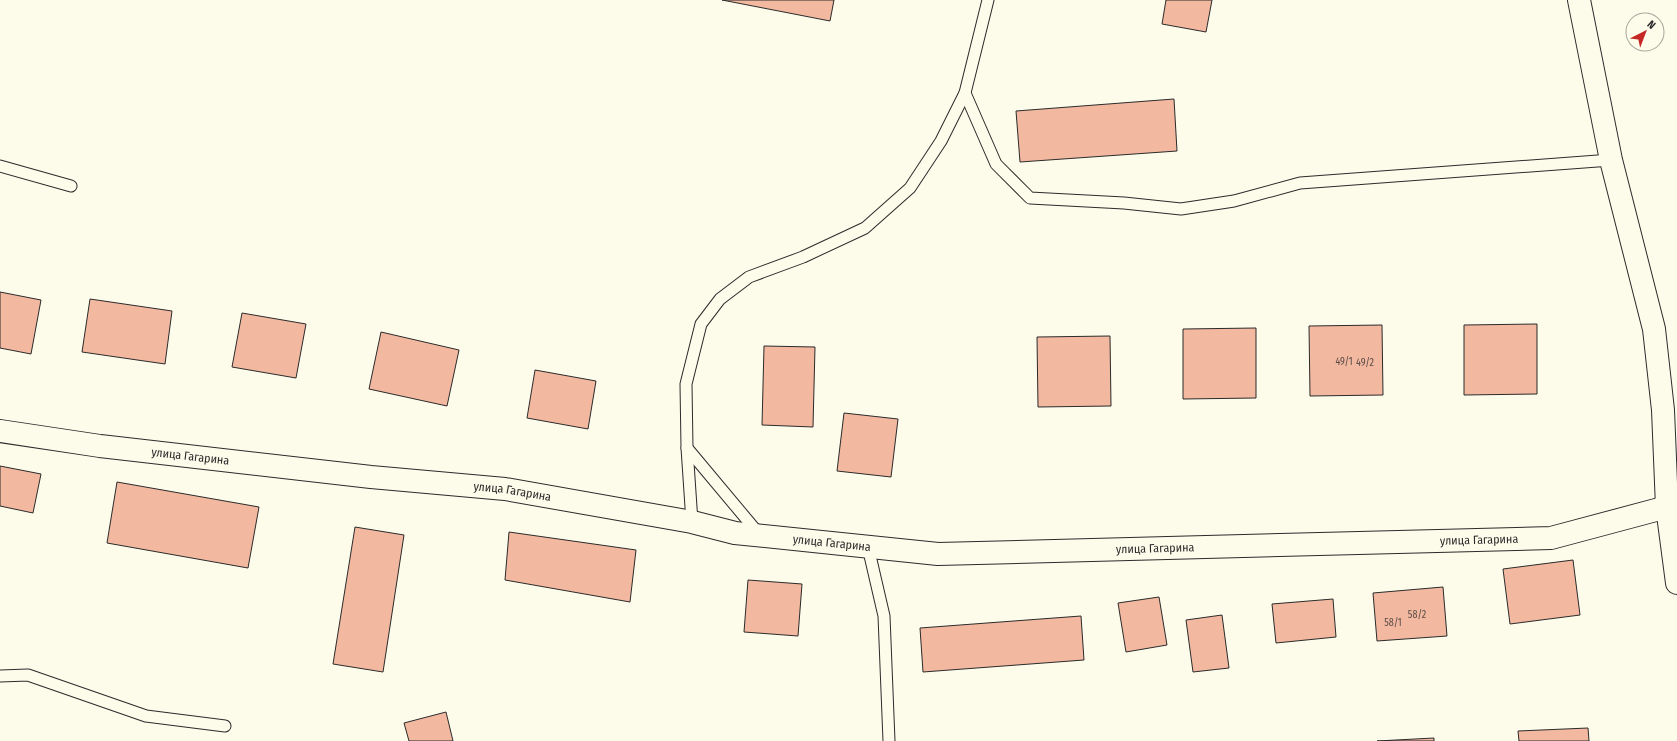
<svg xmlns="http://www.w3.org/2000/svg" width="1677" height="741" font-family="'Fira Sans Condensed',sans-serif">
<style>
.building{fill:#f2b8a0;stroke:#2b2b2b}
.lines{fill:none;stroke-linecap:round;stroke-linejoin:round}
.lane-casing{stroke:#2b2b2b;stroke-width:13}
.street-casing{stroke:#2b2b2b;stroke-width:24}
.lane{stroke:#fdfbea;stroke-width:11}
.street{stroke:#fdfbea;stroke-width:22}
.labels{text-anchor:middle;stroke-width:3;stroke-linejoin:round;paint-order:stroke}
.number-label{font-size:10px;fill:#5d4e48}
.street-label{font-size:12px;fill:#2b2b2b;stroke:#fdfbea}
</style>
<rect width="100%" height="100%" fill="#fdfbea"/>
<g class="building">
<polygon points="722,0 834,0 830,21"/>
<polygon points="1166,0 1212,0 1206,32 1162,24"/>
<polygon points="1174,99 1177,151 1020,162 1016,111"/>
<polygon points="0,292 41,300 31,354 0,348"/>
<polygon points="90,299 172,311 165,364 82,352"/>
<polygon points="242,313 306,324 296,378 232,367"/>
<polygon points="1537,324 1537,394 1464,395 1464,325"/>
<polygon points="1382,325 1383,395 1310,396 1309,326"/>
<polygon points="1256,328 1256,398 1183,399 1183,329"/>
<polygon points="381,332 459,350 447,406 369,389"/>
<polygon points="1110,336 1111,406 1038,407 1037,337"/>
<polygon points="764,346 815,347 813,427 762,425"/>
<polygon points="535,370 596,381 588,429 527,418"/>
<polygon points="844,413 898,419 891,477 837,471"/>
<polygon points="0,466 41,474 33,513 0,506"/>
<polygon points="117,482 259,507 248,568 107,543"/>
<polygon points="355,527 404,535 383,672 333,664"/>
<polygon points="509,532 636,550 630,602 505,580"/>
<polygon points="1573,560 1580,615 1510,624 1503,569"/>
<polygon points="748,580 802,584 798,636 744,632"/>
<polygon points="1443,587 1447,636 1377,641 1373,593"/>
<polygon points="1159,597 1167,645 1126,652 1118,603"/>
<polygon points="1333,599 1336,637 1276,643 1272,604"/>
<polygon points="1222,615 1229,668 1193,672 1186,620"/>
<polygon points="1081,616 1084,660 923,672 920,628"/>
<polygon points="446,712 453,741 409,741 404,723"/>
<polygon points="1588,728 1589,741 1519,741 1518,731"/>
<polygon points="1434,738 1434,741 1377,741"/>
</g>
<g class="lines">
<defs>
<g id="lane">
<polyline points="965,93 996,164 1030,198 1124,203 1181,209 1234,201 1300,183 1611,160"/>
<polyline points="0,166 71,186"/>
<polyline points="687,448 759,534"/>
<polyline points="692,522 687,448 686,384 701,324 720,299 749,277 803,257 865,228 910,188 941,141 965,93 988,0"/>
<polyline points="868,547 884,616 889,741"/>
<polyline points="0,676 28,675 146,716 225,726"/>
</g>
<g id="street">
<polyline points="1579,0 1611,160 1654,329 1663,410 1667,507 1677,583"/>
<path id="s1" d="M0,431L100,446L371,477L505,489L692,522L735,533L938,554L1551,538L1667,507"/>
</g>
</defs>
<use href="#lane" class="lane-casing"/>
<use href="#street" class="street-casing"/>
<use href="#lane" class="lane"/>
<use href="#street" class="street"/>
</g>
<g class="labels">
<g class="number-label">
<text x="1344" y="365">49/1</text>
<text x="1365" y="366">49/2</text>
<text x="1417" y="618">58/2</text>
<text x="1393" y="626">58/1</text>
</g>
<g class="street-label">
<text dy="4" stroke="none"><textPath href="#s1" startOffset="192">улица Гагарина</textPath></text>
<text dy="4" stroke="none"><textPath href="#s1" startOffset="516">улица Гагарина</textPath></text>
<text dy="4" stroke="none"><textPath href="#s1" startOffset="1488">улица Гагарина</textPath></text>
<text dy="4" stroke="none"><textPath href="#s1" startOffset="840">улица Гагарина</textPath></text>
<text dy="4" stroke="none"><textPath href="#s1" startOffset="1164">улица Гагарина</textPath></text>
</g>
</g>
<g transform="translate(1645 32) rotate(42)"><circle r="19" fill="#fdfbea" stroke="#a9a89e"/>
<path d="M0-3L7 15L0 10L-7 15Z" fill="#c62828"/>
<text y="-6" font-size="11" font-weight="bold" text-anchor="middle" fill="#2b2b2b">N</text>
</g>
</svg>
